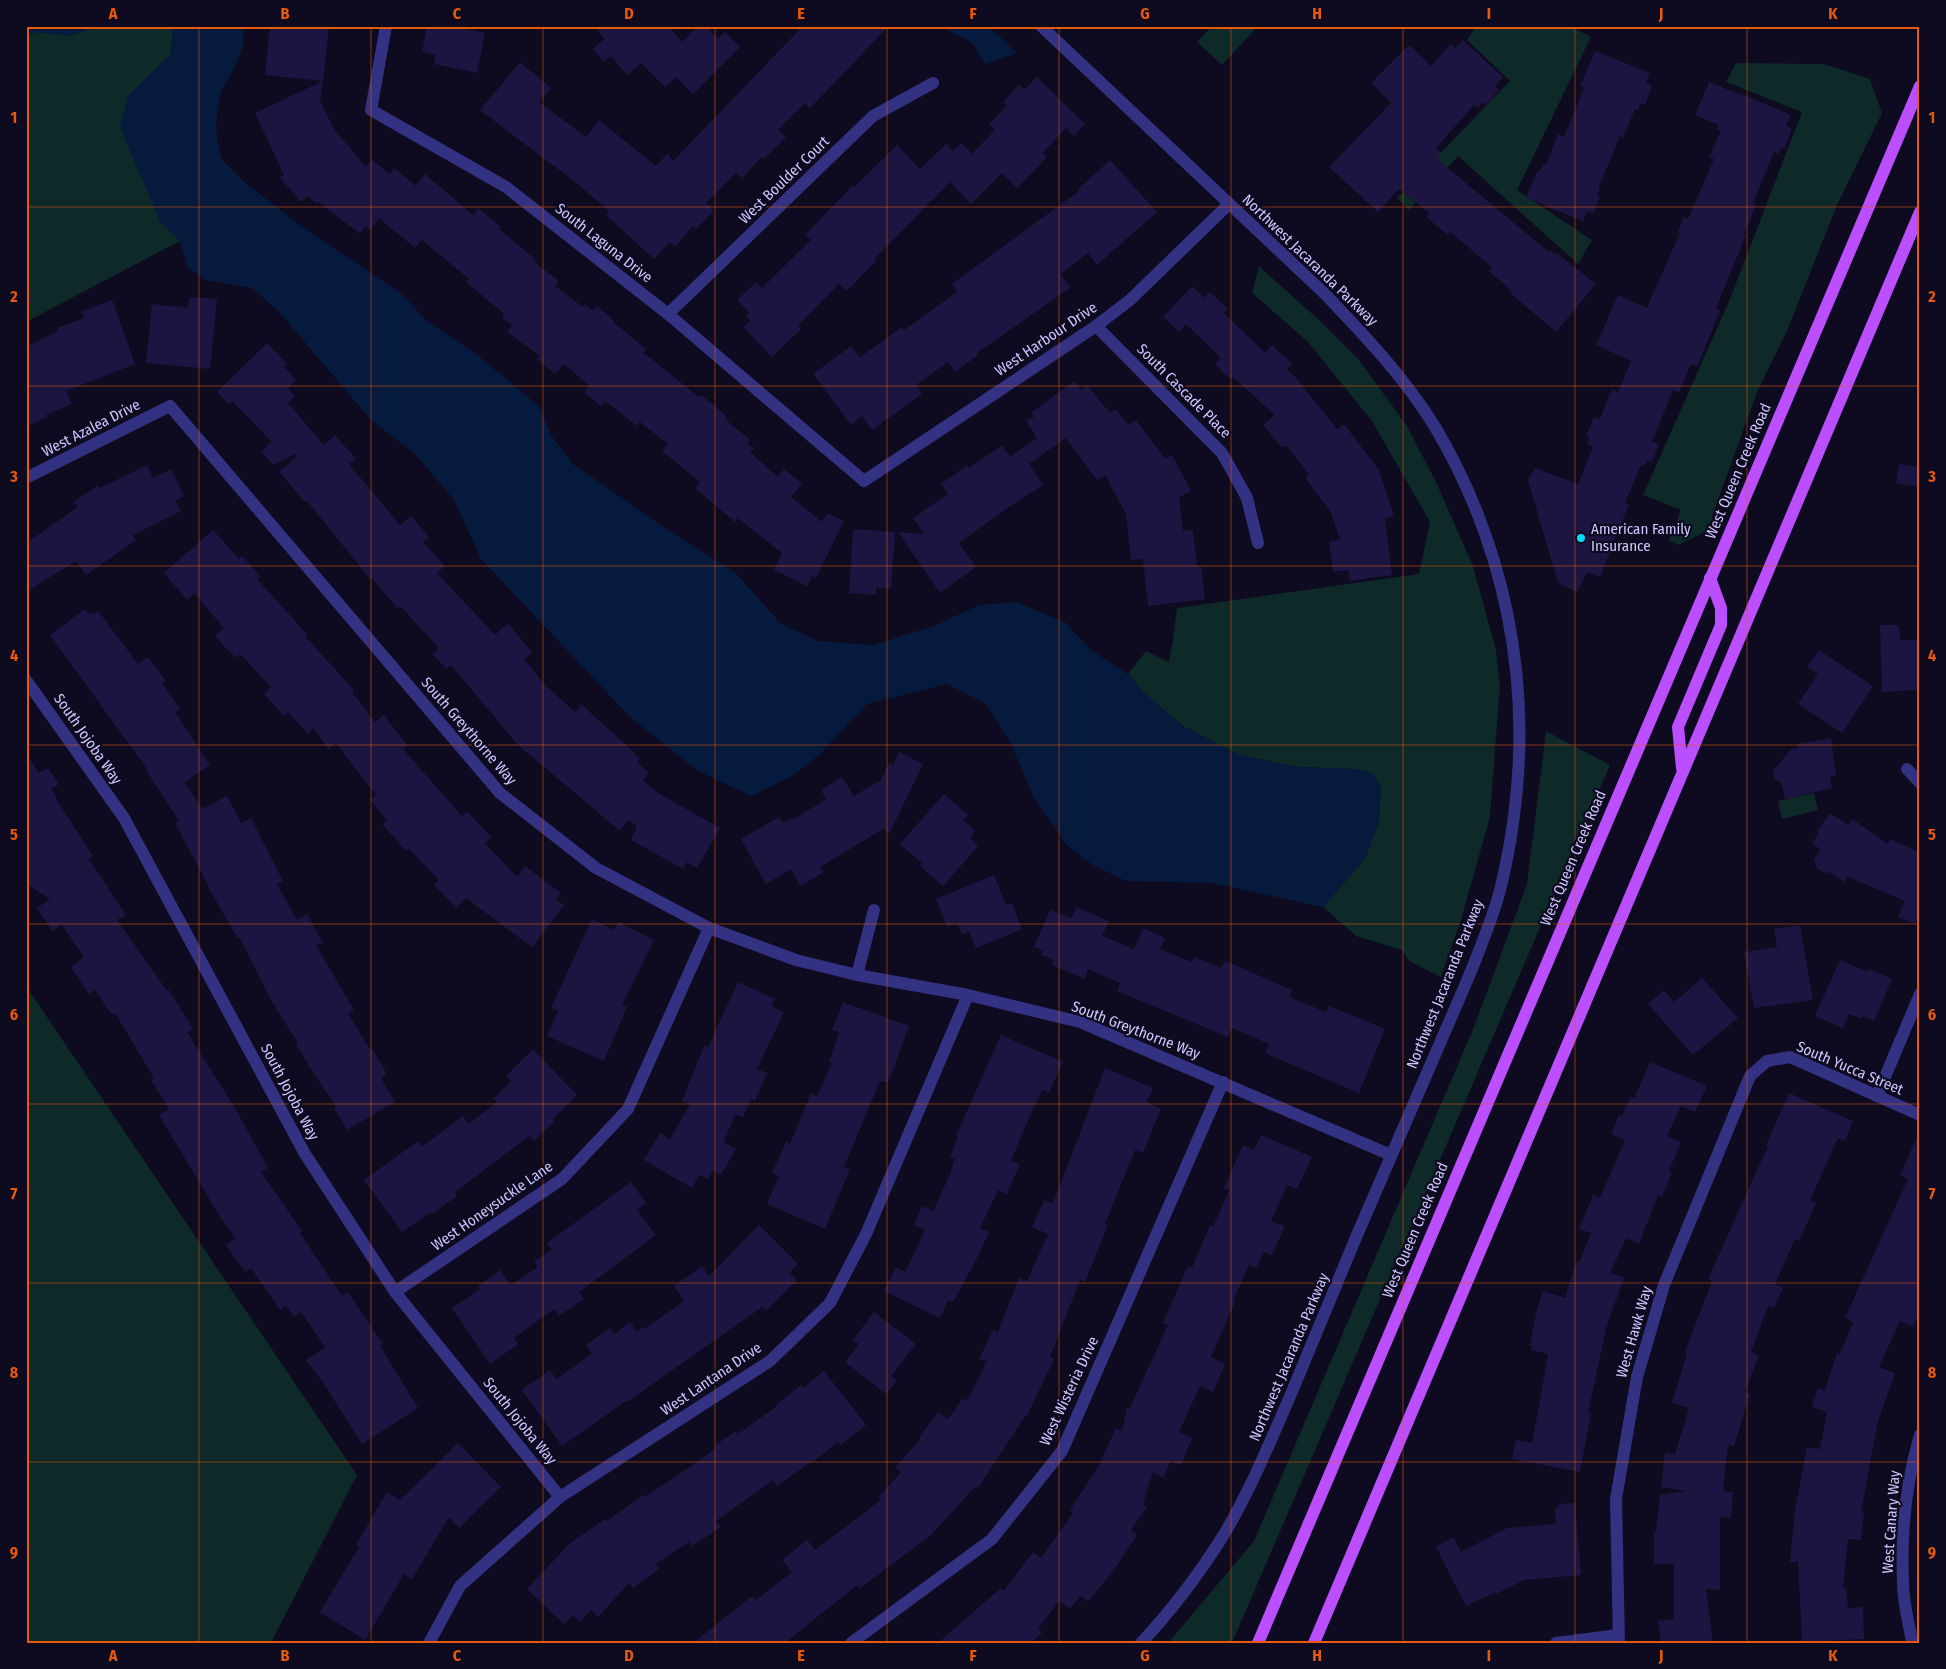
<svg xmlns="http://www.w3.org/2000/svg" width="1946" height="1669" font-family="'Fira Sans Condensed',sans-serif">
<style>
.green{fill:#0d2928}
.water{fill:#051a3d}
.building{fill:#1d1541}
.lines{fill:none;stroke-linecap:round;stroke-linejoin:round}
.minor{stroke:#333182;stroke-width:12}
.tertiary{stroke:#333182;stroke-width:12}
.primary{stroke:#bb4fff;stroke-width:12}
.grid{fill:none;stroke:#e8590c;stroke-width:1;stroke-opacity:0.55}
.poi-dot{fill:#00ddf3;stroke:#0e0a1f;stroke-width:2}
.labels{text-anchor:middle;stroke-width:4.5;stroke-linejoin:round;paint-order:stroke}
.street-label{font-size:15px;fill:#cec8ff;stroke:#0e0a1f}
.poi-label{font-size:15px;fill:#cec8ff;stroke:#0e0a1f;text-anchor:start}
.neatline{fill:none;stroke:#e8590c;stroke-width:2}
.grid-label{font-size:16px;text-anchor:middle;font-weight:bold;fill:#e8590c}
</style>
<rect width="100%" height="100%" fill="#0e0a1f"/>
<g class="green">
<path d="M26,26H243C245,58 233,64 221,91C215,105 214,145 222,159C226,167 236,175 243,181L180,241L26,322Z"/>
<polygon points="1212,26 1258,26 1222,65 1197,42"/>
<polygon points="1476,26 1570,26 1591,37 1517,190 1592,240 1578,264 1458,156 1409,210 1397,198 1510,81 1467,40"/>
<polygon points="1736,63 1824,64 1870,79 1882,113 1837,205 1787,331 1757,392 1707,531 1678,545 1669,540 1681,510 1643,495 1730,299 1802,112 1726,82"/>
<polygon points="1259,266 1320,321 1359,360 1407,426 1437,484 1473,566 1496,650 1500,684 1490,817 1461,920 1441,977 1409,961 1402,950 1356,936 1323,907 1365,858 1379,821 1353,769 1298,767 1239,755 1183,726 1144,693 1128,674 1146,651 1169,662 1173,640 1177,608 1419,574 1430,522 1372,421 1308,342 1252,293"/>
<polygon points="1546,731 1610,765 1232,1643 1168,1643 1254,1541 1474,1027 1527,884"/>
<polygon points="1814,793 1818,810 1782,819 1778,801"/>
<polygon points="26,986 357,1475 271,1643 26,1643"/>
</g>
<g class="water">
<polygon points="26,26 100,26 68,36 37,32 26,36"/>
<polygon points="169,26 243,26 244,44 235,66 221,92 215,127 221,159 243,181 301,226 401,293 427,321 475,353 540,407 551,435 573,464 662,526 736,573 780,623 818,641 874,645 936,625 979,605 1016,602 1065,622 1091,650 1128,674 1144,693 1183,726 1239,755 1298,767 1353,769 1372,773 1381,787 1379,821 1365,858 1323,907 1211,883 1126,881 1091,864 1067,845 1034,798 1010,742 985,703 947,684 867,704 818,756 794,775 751,796 696,770 629,716 481,559 454,500 415,454 370,419 280,313 252,288 205,280 188,268 180,241 160,221 120,127 128,96 170,55 173,31"/>
<polygon points="950,26 988,26 1017,53 985,64 972,43 948,30"/>
</g>
<g class="building">
<polygon points="270,26 329,26 323,81 265,75"/>
<polygon points="427,26 449,26 485,33 477,73 434,64 436,55 422,52"/>
<polygon points="594,26 669,26 682,42 698,26 705,26 718,39 725,32 740,47 693,94 676,77 665,87 641,63 627,75 611,56 604,62 593,49 605,39"/>
<polygon points="803,26 889,26 810,108 805,103 778,130 786,137 764,159 762,157 742,178 736,173 706,203 714,210 696,229 693,226 675,247 670,242 654,259 606,215 609,211 574,181 480,110 520,62 551,88 539,102 586,137 599,120 656,166 667,154 673,161"/>
<polygon points="1463,40 1503,77 1495,86 1499,90 1486,105 1483,102 1478,108 1474,105 1436,148 1441,152 1437,159 1549,252 1550,250 1556,255 1557,253 1596,284 1556,332 1510,293 1512,291 1489,271 1492,267 1450,232 1448,235 1426,217 1429,213 1399,189 1378,212 1329,167 1391,103 1371,83 1409,45 1431,66 1451,44 1455,48"/>
<polygon points="1595,51 1650,73 1646,83 1652,86 1645,105 1641,103 1638,110 1635,109 1623,138 1620,136 1598,189 1600,189 1597,196 1600,197 1593,214 1587,211 1583,221 1526,198 1538,170 1540,171 1543,164 1546,165 1558,134 1564,137 1584,88 1580,86"/>
<polygon points="1037,77 1085,124 1074,136 1066,128 1043,153 1047,157 1017,188 1002,173 971,204 950,182 875,258 877,260 847,291 839,284 798,326 801,329 772,357 743,327 750,321 746,317 749,313 737,300 756,282 762,288 811,240 805,235 853,185 854,187 897,145 920,169 946,144 953,151 961,143 972,154 995,130 989,124 1007,106 1003,102 1019,85 1024,90"/>
<polygon points="323,81 320,101 334,129 366,167 372,160 390,174 394,168 416,186 425,174 473,215 478,208 501,227 499,229 536,260 534,262 559,281 555,286 583,307 585,304 593,311 597,306 614,321 613,322 646,349 643,352 699,397 701,395 727,416 725,419 750,440 747,444 755,448 750,452 778,477 784,469 802,484 791,497 822,522 827,513 844,521 816,578 812,576 807,586 774,570 782,553 738,518 735,522 695,488 700,482 662,451 668,444 640,422 637,426 605,401 601,406 584,392 589,385 564,364 555,374 537,359 540,356 507,332 512,325 502,317 504,314 466,282 469,279 422,240 415,248 379,218 370,230 366,226 360,234 318,202 316,204 308,196 301,202 280,178 284,175 255,113"/>
<polygon points="1709,82 1739,94 1739,93 1791,115 1786,126 1792,129 1784,149 1781,148 1778,154 1774,152 1753,203 1756,205 1744,234 1746,235 1716,308 1720,310 1713,328 1697,367 1691,364 1679,393 1673,390 1652,442 1659,444 1652,462 1647,460 1644,466 1641,465 1625,503 1629,504 1600,577 1587,572 1577,592 1558,583 1528,480 1535,468 1578,484 1593,447 1587,444 1590,438 1586,436 1594,417 1600,419 1612,389 1618,392 1631,361 1596,345 1618,295 1647,308 1680,233 1677,233 1684,217 1688,219 1714,159 1709,157 1721,131 1717,130 1719,125 1695,115"/>
<polygon points="1110,160 1157,212 1097,265 1088,253 1061,274 1070,288 977,353 978,355 955,372 948,362 916,385 922,394 872,430 862,416 851,425 813,374 851,346 860,357 902,327 904,330 957,292 952,284 1079,191 1078,189"/>
<polygon points="1192,286 1205,298 1210,292 1228,309 1224,313 1265,353 1272,345 1292,364 1287,369 1295,377 1337,429 1344,424 1379,470 1394,516 1385,519 1392,575 1350,581 1348,570 1333,572 1329,541 1340,540 1331,512 1305,478 1309,475 1286,445 1282,448 1263,425 1275,415 1233,377 1230,379 1215,364 1221,358 1186,324 1179,332 1163,317"/>
<polygon points="189,297 217,299 210,369 146,363 152,304 188,308"/>
<polygon points="112,300 135,364 66,391 72,404 46,415 47,417 26,427 26,347 58,331 57,328 84,318 82,311"/>
<polygon points="267,343 287,363 284,367 296,380 288,388 295,396 288,403 324,445 335,435 356,459 349,464 400,525 411,516 429,537 423,542 445,566 437,573 495,635 508,623 532,652 524,659 546,686 575,712 581,704 640,758 637,762 649,773 643,780 658,793 720,828 697,868 687,862 683,869 631,840 637,826 628,820 620,831 517,744 451,665 446,669 432,654 439,648 400,606 397,608 372,578 370,579 307,501 305,502 279,472 296,457 295,454 273,465 261,451 272,442 232,401 229,405 217,392"/>
<polygon points="1074,381 1081,390 1087,385 1110,413 1116,409 1128,425 1136,420 1165,459 1172,455 1191,491 1179,497 1183,531 1193,530 1197,566 1201,566 1205,599 1148,606 1143,559 1131,560 1126,514 1105,475 1097,480 1066,438 1029,464 1043,485 1009,507 959,543 976,567 940,593 898,532 924,534 913,518 948,494 941,484 967,465 969,468 1002,445 1010,457 1037,438 1026,421 1034,417 1031,413"/>
<polygon points="1899,464 1920,467 1920,487 1896,483"/>
<polygon points="147,465 153,478 171,469 184,496 175,501 181,511 133,535 136,540 86,575 76,561 26,592 26,543 78,507 74,502 98,485 100,488"/>
<polygon points="853,529 895,532 891,589 876,588 876,595 849,593"/>
<polygon points="213,530 239,559 242,556 260,576 257,579 307,634 305,636 354,690 352,692 375,722 384,715 407,745 403,749 462,816 467,811 491,837 485,843 517,877 525,866 561,893 556,899 564,905 532,947 466,898 456,908 434,885 439,880 409,849 406,851 382,824 387,820 370,800 376,795 336,743 329,749 313,728 308,734 288,712 284,716 264,694 271,687 240,654 235,658 215,636 224,628 194,593 187,600 164,573"/>
<polygon points="85,609 89,614 99,612 138,664 148,657 166,681 162,684 180,709 175,712 210,765 185,782 202,809 227,796 241,823 251,818 283,881 277,884 297,920 307,914 323,943 316,945 354,1010 348,1013 369,1048 371,1047 387,1074 381,1078 395,1102 347,1130 334,1108 336,1107 311,1069 296,1044 298,1043 272,1002 240,938 238,939 208,887 209,887 175,823 179,821 146,770 147,769 50,635"/>
<polygon points="1880,625 1899,625 1900,640 1920,640 1920,690 1882,692"/>
<polygon points="1819,650 1873,686 1842,733 1798,704 1818,674 1807,667"/>
<polygon points="1831,738 1836,775 1830,777 1832,788 1785,799 1781,782 1774,779 1773,771 1791,749 1798,748 1797,744"/>
<polygon points="899,752 923,764 889,834 883,829 820,867 823,873 800,886 791,869 766,884 741,839 779,817 783,823 792,818 793,820 826,799 821,790 842,777 854,796 881,780 889,763 893,765"/>
<polygon points="26,754 39,773 48,768 59,784 51,789 57,798 56,799 93,856 89,859 126,915 117,920 167,991 169,990 193,1029 187,1032 235,1108 268,1168 261,1172 302,1231 300,1233 342,1296 348,1292 383,1344 380,1346 418,1408 362,1444 324,1384 306,1360 325,1347 301,1312 294,1317 286,1305 280,1310 251,1268 245,1272 226,1245 235,1238 217,1212 159,1115 169,1109 151,1080 154,1078 115,1013 112,1015 95,990 89,994 71,967 84,957 62,925 52,931 37,908 50,899 26,884"/>
<polygon points="944,794 968,815 963,820 975,831 970,838 978,846 943,886 920,866 922,863 900,844"/>
<polygon points="1830,813 1848,825 1852,819 1888,844 1890,839 1920,852 1920,914 1915,924 1898,917 1905,901 1848,877 1844,882 1828,871 1826,874 1816,867 1814,859 1821,850 1812,843 1819,833 1817,831"/>
<polygon points="994,875 1006,905 1012,903 1022,929 976,948 969,931 962,935 957,923 947,927 936,899"/>
<polygon points="1076,907 1109,921 1102,936 1134,949 1143,928 1165,938 1160,949 1192,962 1195,957 1221,968 1225,961 1292,990 1289,997 1326,1012 1329,1006 1385,1029 1359,1093 1265,1053 1269,1044 1232,1028 1228,1037 1117,991 1120,983 1088,969 1085,979 1052,965 1054,960 1041,955 1043,951 1034,947 1050,910 1072,918"/>
<polygon points="592,919 614,930 618,922 654,940 622,1005 627,1007 604,1061 547,1036 558,1011 551,1008"/>
<polygon points="1800,925 1813,1000 1754,1008 1744,952 1777,947 1774,929"/>
<polygon points="1840,960 1868,972 1869,969 1892,979 1874,1021 1863,1016 1862,1019 1849,1014 1843,1028 1815,1016"/>
<polygon points="1702,978 1738,1018 1693,1055 1648,1004 1664,990 1674,1002"/>
<polygon points="738,982 775,999 771,1006 784,1012 757,1069 767,1073 755,1101 751,1099 743,1117 735,1114 724,1142 736,1149 721,1175 713,1171 708,1179 699,1175 692,1188 644,1160 660,1133 670,1139 690,1104 682,1101 704,1046 708,1047"/>
<polygon points="843,1002 909,1026 888,1083 880,1081 844,1167 850,1169 825,1229 767,1204 779,1176 772,1173 786,1142 790,1144 811,1093 817,1096 832,1063 829,1062 839,1032 832,1030"/>
<polygon points="1001,1035 1063,1062 1049,1093 1042,1090 1022,1134 1011,1161 1020,1164 1007,1194 998,1190 980,1228 989,1232 975,1262 953,1302 948,1300 940,1318 884,1291 896,1267 905,1272 917,1248 925,1230 914,1225 922,1206 933,1211 952,1170 951,1170 955,1159 950,1157 958,1137 956,1136"/>
<polygon points="533,1049 577,1095 553,1119 555,1121 534,1141 529,1136 455,1192 457,1196 432,1214 431,1212 402,1232 364,1180 418,1141 422,1147 463,1116 469,1124 497,1102 493,1099 511,1081 506,1076"/>
<polygon points="1650,1062 1707,1086 1695,1112 1681,1106 1667,1136 1681,1142 1669,1171 1672,1172 1662,1197 1658,1195 1639,1244 1626,1238 1610,1273 1624,1277 1606,1329 1588,1413 1591,1413 1580,1472 1512,1459 1516,1440 1532,1443 1542,1389 1548,1354 1531,1350 1532,1346 1530,1346 1536,1313 1543,1291 1565,1298 1576,1262 1579,1263 1591,1233 1579,1229 1593,1195 1600,1198 1625,1140 1611,1134 1619,1115 1622,1116 1631,1097 1634,1099"/>
<polygon points="1105,1068 1153,1088 1147,1102 1161,1109 1143,1153 1135,1150 1105,1224 1108,1225 1085,1282 1080,1280 1050,1357 1054,1359 1027,1416 1026,1415 978,1488 976,1486 930,1536 859,1589 857,1585 785,1643 693,1643 752,1596 756,1600 792,1572 782,1560 807,1540 815,1550 881,1500 878,1498 901,1472 895,1467 920,1440 919,1438 938,1412 948,1419 963,1398 967,1401 987,1361 979,1359 993,1330 998,1332 1019,1278 1027,1281 1048,1234 1032,1227 1044,1200 1053,1203"/>
<polygon points="1789,1093 1853,1121 1845,1141 1838,1138 1810,1200 1816,1203 1799,1241 1795,1239 1775,1284 1783,1288 1774,1308 1768,1306 1751,1352 1759,1355 1745,1392 1750,1394 1734,1446 1728,1444 1723,1491 1733,1492 1731,1518 1720,1517 1720,1590 1706,1589 1713,1643 1661,1643 1658,1621 1674,1619 1674,1564 1654,1564 1654,1531 1656,1531 1660,1495 1686,1491 1661,1487 1665,1453 1675,1454 1689,1408 1672,1403 1687,1353 1685,1352 1712,1281 1708,1279 1768,1146 1766,1145"/>
<polygon points="1920,1130 1920,1311 1913,1327 1900,1321 1879,1367 1895,1373 1878,1421 1861,1512 1864,1512 1861,1540 1848,1539 1843,1588 1846,1588 1848,1608 1863,1607 1864,1639 1802,1642 1798,1562 1790,1562 1795,1510 1807,1447 1820,1449 1827,1412 1812,1407 1818,1388 1825,1390 1837,1353 1840,1354 1853,1322 1845,1318 1908,1179 1900,1175"/>
<polygon points="1261,1135 1312,1157 1297,1189 1287,1185 1271,1221 1285,1226 1272,1255 1264,1252 1256,1268 1249,1265 1233,1301 1235,1302 1211,1357 1225,1364 1213,1392 1200,1386 1179,1432 1192,1438 1181,1465 1171,1461 1163,1478 1153,1472 1143,1504 1147,1507 1131,1530 1137,1535 1118,1564 1088,1602 1080,1596 1070,1609 1059,1601 1038,1629 1042,1633 1031,1643 938,1643 1001,1588 1004,1591 1033,1552 1041,1558 1073,1513 1070,1510 1098,1467 1116,1428 1122,1431 1127,1407 1130,1408 1168,1325 1163,1323 1188,1266 1192,1268 1210,1225 1213,1227 1229,1190 1224,1188 1243,1145 1254,1150"/>
<polygon points="631,1182 646,1203 637,1210 656,1235 579,1292 584,1299 559,1316 554,1309 514,1338 518,1344 490,1364 452,1308 480,1289 478,1286 500,1270 511,1285 538,1267 534,1261 552,1250 547,1243"/>
<polygon points="759,1225 798,1264 790,1273 797,1280 766,1311 762,1307 627,1402 626,1401 562,1446 522,1390 550,1370 556,1379 592,1354 586,1345 610,1328 615,1334 630,1322 637,1332 643,1327 644,1329 684,1301 674,1286 702,1266 709,1276"/>
<polygon points="874,1312 916,1344 891,1376 897,1380 886,1394 845,1362 859,1344 853,1340"/>
<polygon points="824,1371 866,1425 841,1445 838,1442 813,1462 812,1461 777,1486 773,1480 716,1521 721,1527 692,1546 689,1542 656,1564 659,1569 633,1588 629,1583 598,1617 591,1610 580,1622 573,1615 564,1624 527,1589 570,1543 605,1519 607,1521 643,1495 644,1497 681,1473 716,1448 714,1446 736,1431 738,1434 777,1406 776,1405 801,1385 803,1388"/>
<polygon points="458,1443 501,1487 459,1528 449,1517 412,1579 404,1574 365,1640 320,1612 359,1547 356,1545 387,1492 400,1500"/>
<polygon points="1575,1503 1581,1575 1524,1580 1496,1594 1496,1592 1466,1606 1436,1547 1453,1537 1461,1552 1507,1528 1556,1524 1555,1507 1559,1507 1558,1504"/>
</g>
<g class="lines">
<g class="minor">
<polyline points="386,26 371,110 506,187 668,314 864,481 1096,326 1130,300 1229,204"/>
<polyline points="668,314 873,116 933,83"/>
<polyline points="1096,326 1222,453 1247,498 1258,543"/>
<polyline points="26,478 170,406 500,793 596,868 709,928 796,960 857,975 968,995 1080,1022 1391,1155"/>
<polyline points="26,680 124,818 305,1154 395,1292 560,1497"/>
<polyline points="1907,769 1920,783"/>
<polyline points="857,975 874,910"/>
<polyline points="1877,1096 1920,994"/>
<polyline points="395,1292 562,1179 628,1109 709,928"/>
<polyline points="429,1643 460,1586 560,1497 770,1361 830,1303 866,1234 968,995"/>
<polyline points="851,1643 992,1539 1062,1451 1223,1082"/>
<polyline points="1556,1643 1618,1635"/>
<polyline points="1619,1643 1616,1499 1637,1377 1664,1285 1750,1076 1767,1061 1790,1057 1920,1115"/>
<path d="M1912,1643C1909,1623 1903,1602 1903,1582C1901,1534 1906,1482 1920,1435"/>
</g>
<path class="tertiary" d="M1041,26L1326,295C1365,336 1405,378 1435,427C1505,545 1532,680 1514,816C1510,845 1505,875 1496,904C1479,956 1456,1006 1434,1057C1408,1116 1383,1176 1357,1235C1335,1288 1313,1341 1291,1394C1270,1442 1250,1491 1223,1536C1199,1574 1172,1610 1141,1643"/>
<g class="primary">
<polyline points="1682,768 1678,727 1721,625 1721,608 1710,578"/>
<polyline points="1258,1643 1920,86"/>
<polyline points="1314,1643 1920,212"/>
</g>
</g>
<path class="grid" d="M199,26V1643M371,26V1643M543,26V1643M715,26V1643M887,26V1643M1059,26V1643M1231,26V1643M1403,26V1643M1575,26V1643M1747,26V1643M26,207H1920M26,386H1920M26,566H1920M26,745H1920M26,924H1920M26,1104H1920M26,1283H1920M26,1462H1920"/>
<circle class="poi-dot" cx="1581" cy="538" r="5"/>
<g class="labels">
<g class="street-label">
<text transform="translate(784 180) rotate(-44)" y="5">West Boulder Court</text>
<text transform="translate(604 243) rotate(38)" y="5">South Laguna Drive</text>
<text transform="translate(1310 260) rotate(44)" y="5">Northwest Jacaranda Parkway</text>
<text transform="translate(1046 339) rotate(-34)" y="5">West Harbour Drive</text>
<text transform="translate(1184 391) rotate(45)" y="5">South Cascade Place</text>
<text transform="translate(91 428) rotate(-27)" y="5">West Azalea Drive</text>
<text transform="translate(1738 471) rotate(-67)" y="5">West Queen Creek Road</text>
<text transform="translate(469 731) rotate(49)" y="5">South Greythorne Way</text>
<text transform="translate(88 739) rotate(55)" y="5">South Jojoba Way</text>
<text transform="translate(1573 858) rotate(-67)" y="5">West Queen Creek Road</text>
<text transform="translate(1445 984) rotate(-68)" y="5">Northwest Jacaranda Parkway</text>
<text transform="translate(1136 1030) rotate(21)" y="5">South Greythorne Way</text>
<text transform="translate(1850 1068) rotate(23)" y="5">South Yucca Street</text>
<text transform="translate(290 1092) rotate(62)" y="5">South Jojoba Way</text>
<text transform="translate(492 1206) rotate(-35)" y="5">West Honeysuckle Lane</text>
<text transform="translate(1415 1230) rotate(-67)" y="5">West Queen Creek Road</text>
<text transform="translate(1634 1332) rotate(-74)" y="5">West Hawk Way</text>
<text transform="translate(1289 1357) rotate(-67)" y="5">Northwest Jacaranda Parkway</text>
<text transform="translate(711 1379) rotate(-34)" y="5">West Lantana Drive</text>
<text transform="translate(1069 1391) rotate(-65)" y="5">West Wisteria Drive</text>
<text transform="translate(520 1421) rotate(51)" y="5">South Jojoba Way</text>
<text transform="translate(1891 1522) rotate(-86)" y="5">West Canary Way</text>
</g>
<g class="poi-label">
<text x="1591" y="534">American Family<tspan x="1591" dy="17">Insurance</tspan></text>
</g>
</g>
<rect width="1946" height="1669" fill="none" stroke="#0e0a1f" stroke-width="55"/>
<rect x="28" y="28" width="1890" height="1614" class="neatline"/>
<g class="grid-label">
<text x="113" y="19">A</text>
<text x="285" y="19">B</text>
<text x="457" y="19">C</text>
<text x="629" y="19">D</text>
<text x="801" y="19">E</text>
<text x="973" y="19">F</text>
<text x="1145" y="19">G</text>
<text x="1317" y="19">H</text>
<text x="1489" y="19">I</text>
<text x="1661" y="19">J</text>
<text x="1833" y="19">K</text>
<text x="14" y="123">1</text>
<text x="1932" y="123">1</text>
<text x="14" y="302">2</text>
<text x="1932" y="302">2</text>
<text x="14" y="482">3</text>
<text x="1932" y="482">3</text>
<text x="14" y="661">4</text>
<text x="1932" y="661">4</text>
<text x="14" y="840">5</text>
<text x="1932" y="840">5</text>
<text x="14" y="1020">6</text>
<text x="1932" y="1020">6</text>
<text x="14" y="1199">7</text>
<text x="1932" y="1199">7</text>
<text x="14" y="1378">8</text>
<text x="1932" y="1378">8</text>
<text x="14" y="1558">9</text>
<text x="1932" y="1558">9</text>
<text x="113" y="1661">A</text>
<text x="285" y="1661">B</text>
<text x="457" y="1661">C</text>
<text x="629" y="1661">D</text>
<text x="801" y="1661">E</text>
<text x="973" y="1661">F</text>
<text x="1145" y="1661">G</text>
<text x="1317" y="1661">H</text>
<text x="1489" y="1661">I</text>
<text x="1661" y="1661">J</text>
<text x="1833" y="1661">K</text>
</g>
</svg>
